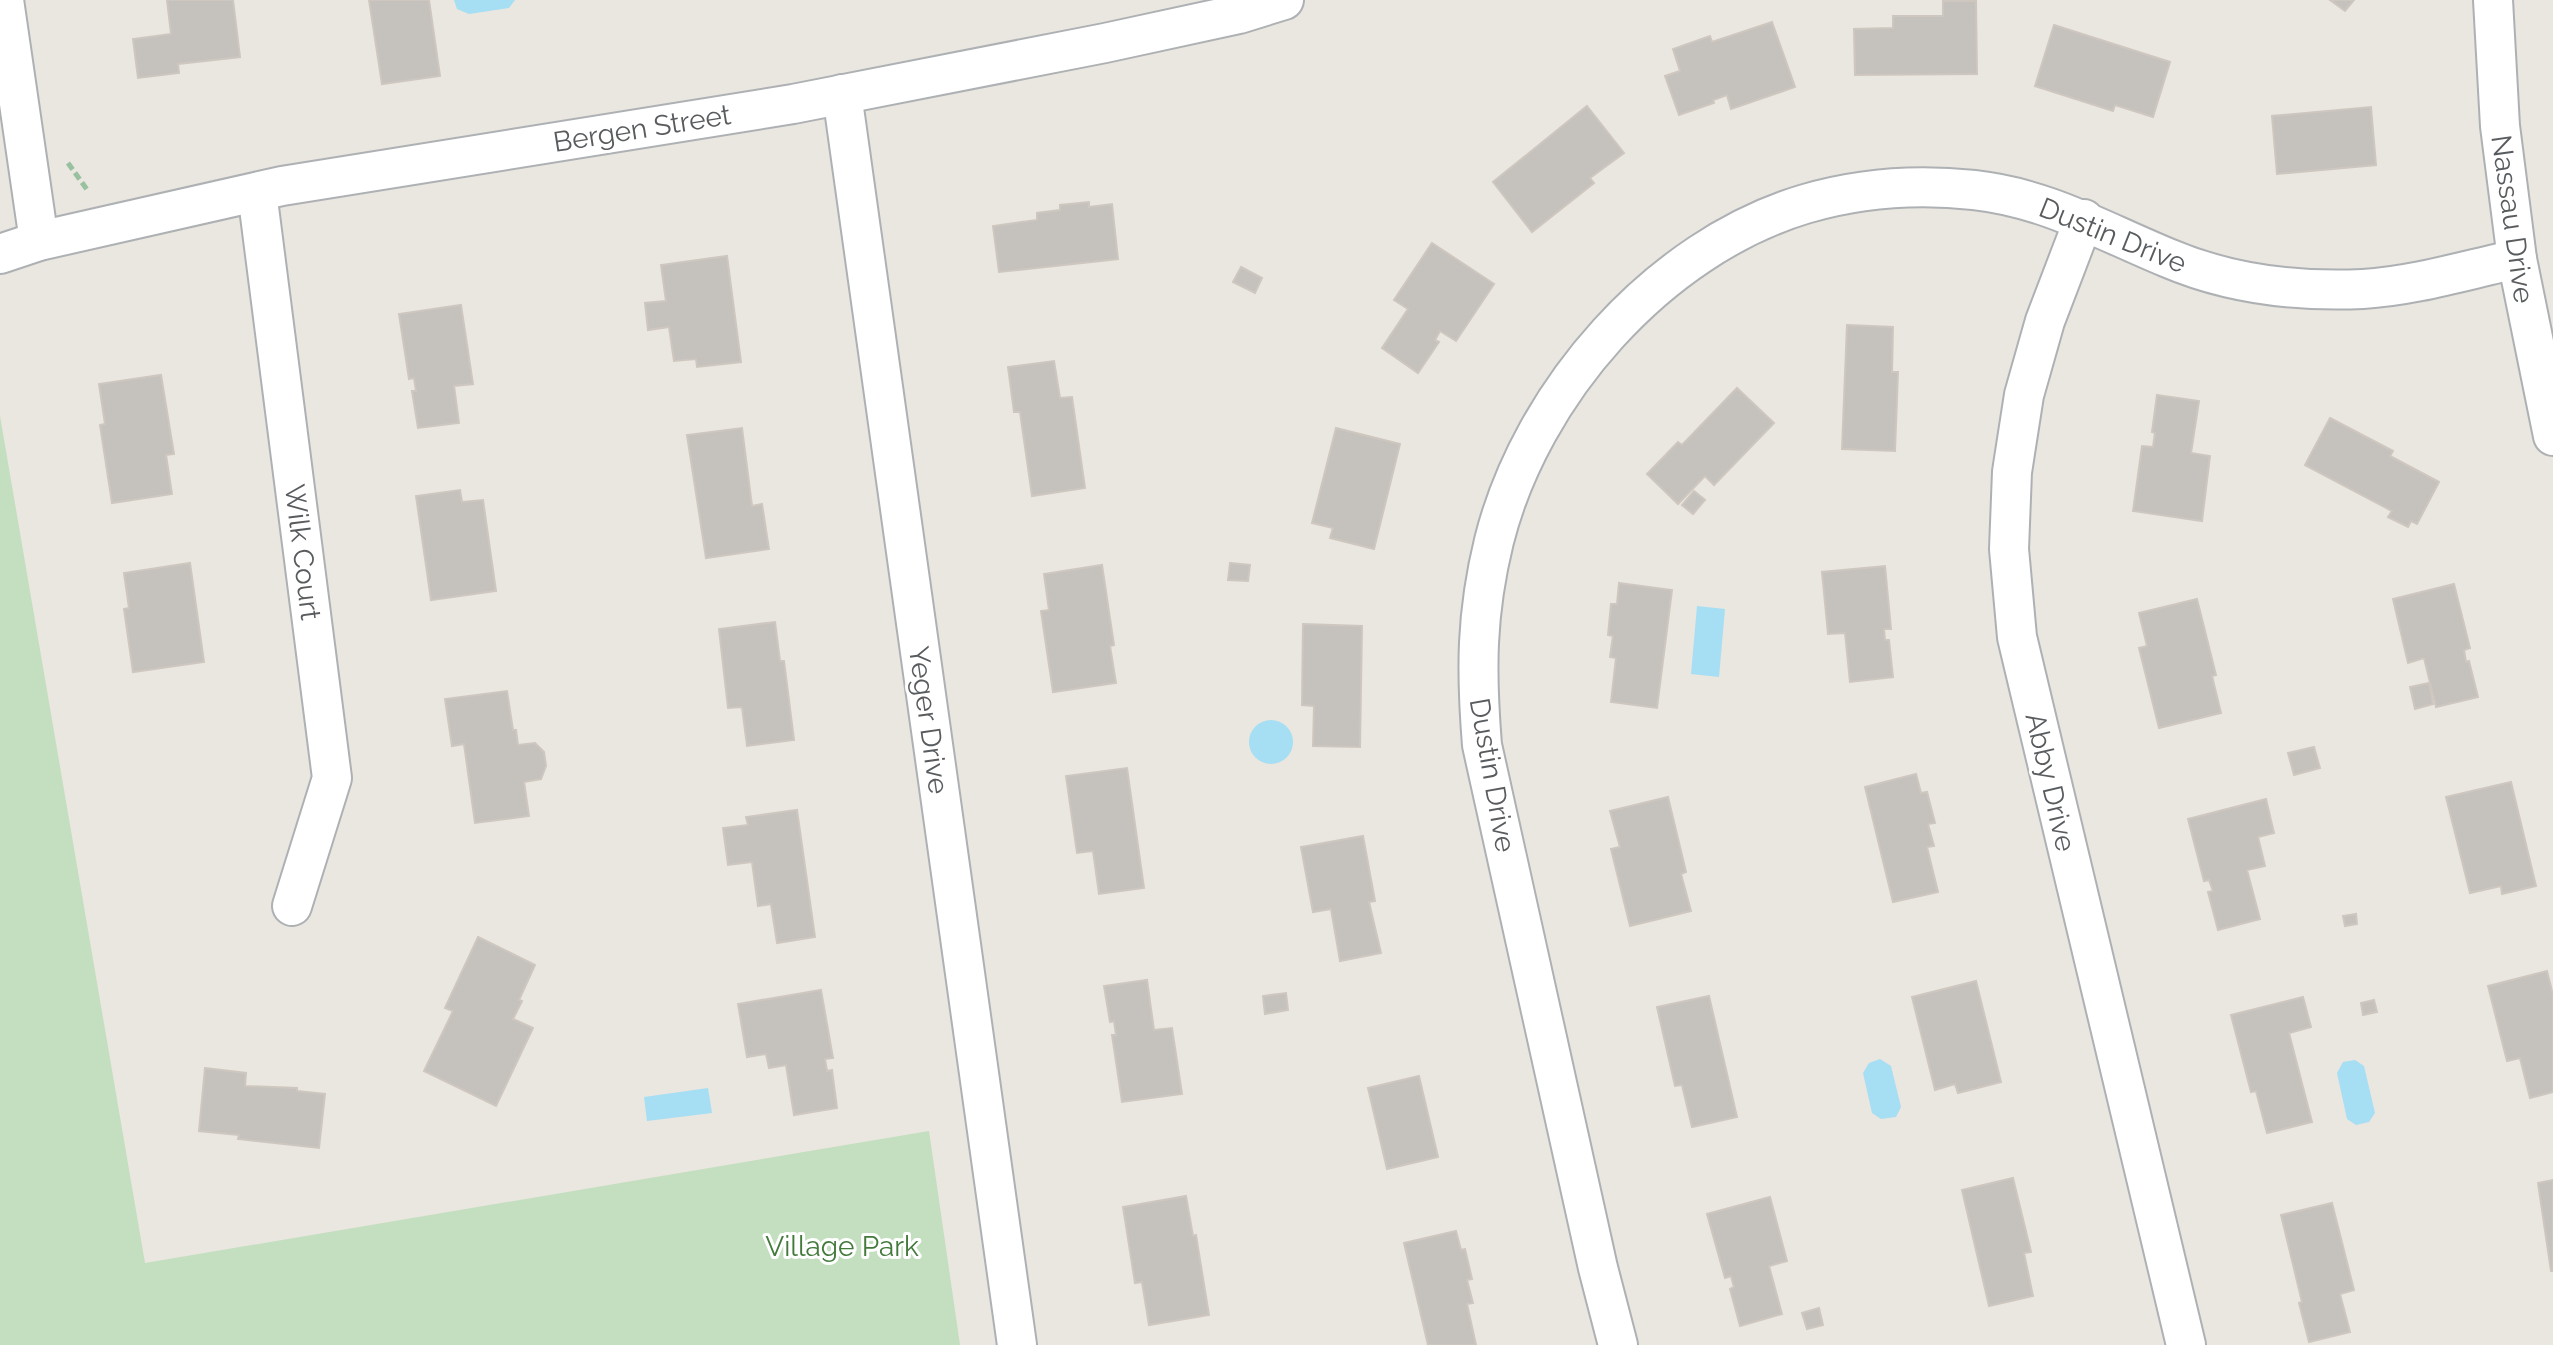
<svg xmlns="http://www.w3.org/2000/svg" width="2553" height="1345" font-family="Raleway,sans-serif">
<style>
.green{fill:#c3dfbf}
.water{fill:#a6def4}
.building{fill:#c5c1bd;stroke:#cec7bf;stroke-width:2}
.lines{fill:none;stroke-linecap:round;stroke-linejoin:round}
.minor-casing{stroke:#aeb1b4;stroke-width:42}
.path{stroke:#9ac19f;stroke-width:5;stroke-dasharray:8 4;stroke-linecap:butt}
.minor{stroke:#fff;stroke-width:38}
.labels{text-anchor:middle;stroke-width:6;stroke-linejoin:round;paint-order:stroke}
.street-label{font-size:28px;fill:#595c5f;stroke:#fff}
.park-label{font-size:28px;fill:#437a3c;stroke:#fff}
</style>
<rect width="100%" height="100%" fill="#eae6e0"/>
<polygon class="green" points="0,416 145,1263 929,1131 960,1345 0,1345"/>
<g class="water">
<polygon points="454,0 515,0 509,8 469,14 457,9"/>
<polygon points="1697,606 1725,609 1719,677 1691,674"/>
<circle cx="1271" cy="742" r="22"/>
<polygon points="1880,1059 1891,1066 1901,1107 1896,1117 1881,1119 1872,1113 1863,1073 1869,1063"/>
<polygon points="2355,1060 2364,1066 2375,1113 2369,1122 2356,1125 2347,1119 2337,1073 2343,1062"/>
<polygon points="708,1088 712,1113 647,1121 644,1097"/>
</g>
<g class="building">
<polygon points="167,0 233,0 240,57 178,64 179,73 138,78 133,39 171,34"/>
<polygon points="369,0 429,0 440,76 382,84"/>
<polygon points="2330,0 2354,0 2345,11"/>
<polygon points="1943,1 1976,1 1977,74 1855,75 1854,29 1893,28 1893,16 1943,16"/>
<polygon points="1772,22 1795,87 1731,109 1727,95 1713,100 1714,103 1679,115 1665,76 1680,71 1673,49 1710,36 1712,42"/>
<polygon points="2054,25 2170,62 2153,117 2115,105 2113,111 2035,86"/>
<polygon points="1587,106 1624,153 1590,178 1594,183 1532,232 1493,182"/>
<polygon points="2371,107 2376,165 2277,174 2272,116"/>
<polygon points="1089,202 1089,207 1112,204 1118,259 999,272 993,226 1037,220 1037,213 1060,210 1060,205"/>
<polygon points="1432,243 1494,284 1456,341 1440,331 1435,340 1439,342 1418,373 1382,348 1408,309 1394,300"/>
<polygon points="727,256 741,362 697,367 696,359 674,361 669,327 648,330 645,303 666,301 661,265"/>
<polygon points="1241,267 1262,278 1255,293 1233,282"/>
<polygon points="461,305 473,384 454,386 459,423 418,428 412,391 416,391 414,378 409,379 399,314"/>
<polygon points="1847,325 1893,327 1892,372 1898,372 1895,451 1842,449"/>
<polygon points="1054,361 1060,398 1072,397 1085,488 1032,496 1020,412 1014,412 1008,367"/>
<polygon points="161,375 174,454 166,455 172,494 112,503 100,425 105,424 99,384"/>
<polygon points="1737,388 1774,423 1714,485 1705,476 1678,504 1647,474 1678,442 1682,445"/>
<polygon points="2157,395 2199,401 2191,453 2210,456 2202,521 2133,511 2142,446 2153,447 2155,433 2152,432"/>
<polygon points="2330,418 2393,451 2390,456 2439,482 2417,524 2411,521 2408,527 2388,517 2392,511 2305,465"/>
<polygon points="742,428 752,506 762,504 769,549 706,558 687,435"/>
<polygon points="1336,428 1400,444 1374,549 1330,538 1333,528 1312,523"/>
<polygon points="460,490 462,502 483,500 496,591 431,600 416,496"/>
<polygon points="1694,491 1705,500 1693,514 1682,505"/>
<polygon points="190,563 204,662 133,672 124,609 129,608 124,573"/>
<polygon points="1230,563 1250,565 1248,581 1228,580"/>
<polygon points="1102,565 1114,645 1110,646 1116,683 1053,692 1041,611 1049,610 1044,574"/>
<polygon points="1885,566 1891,629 1884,629 1885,640 1889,640 1893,677 1850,682 1845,633 1828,634 1822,572"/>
<polygon points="1619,583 1672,590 1657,708 1611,702 1616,658 1610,657 1613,636 1608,635 1611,604 1617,604"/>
<polygon points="2454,584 2470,648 2464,650 2466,662 2469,661 2478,697 2436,707 2424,658 2408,663 2393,599"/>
<polygon points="2197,599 2216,675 2212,676 2221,713 2159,728 2139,648 2147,646 2139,613"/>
<polygon points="775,622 780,661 784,661 794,740 747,746 742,707 728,708 719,629"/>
<polygon points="1303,624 1362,626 1360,747 1313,746 1314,706 1302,705"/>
<polygon points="2429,683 2433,704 2415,709 2410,687"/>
<polygon points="507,691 513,730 516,730 518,745 535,743 544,752 546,766 541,779 524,782 529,816 475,823 464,744 452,746 445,699"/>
<polygon points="2314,747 2320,768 2294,775 2288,753"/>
<polygon points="1127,768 1144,888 1099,894 1093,851 1077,853 1066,776"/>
<polygon points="1916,774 1921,793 1927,792 1935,823 1928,824 1934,846 1927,847 1938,892 1893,902 1865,787"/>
<polygon points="2511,782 2536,886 2502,894 2501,886 2470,893 2446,797"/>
<polygon points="1668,797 1686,872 1681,874 1691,911 1630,926 1611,849 1620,847 1610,811"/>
<polygon points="2266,799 2274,833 2258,837 2265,866 2247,870 2260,919 2218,930 2208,892 2213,891 2209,880 2204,881 2188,819"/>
<polygon points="797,810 815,937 777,943 771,904 758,906 752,862 728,865 723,828 748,825 746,817"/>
<polygon points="1363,836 1375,901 1369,902 1381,953 1340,961 1331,909 1313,912 1301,847"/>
<polygon points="2356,914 2357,924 2345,926 2343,916"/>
<polygon points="478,937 535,965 519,1000 522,1001 513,1019 533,1028 496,1106 424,1071 453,1011 445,1008"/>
<polygon points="2547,971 2553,995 2553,1092 2530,1098 2520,1058 2507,1061 2488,986"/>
<polygon points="1147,980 1154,1030 1172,1028 1182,1094 1122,1102 1112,1035 1116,1035 1114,1021 1110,1022 1104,986"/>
<polygon points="1976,981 2001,1082 1958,1093 1955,1084 1935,1090 1912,997"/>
<polygon points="821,990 833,1058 825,1059 827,1071 832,1070 837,1108 794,1115 786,1065 769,1068 766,1054 747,1057 738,1004"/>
<polygon points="1286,993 1288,1010 1265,1014 1263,996"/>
<polygon points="1709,996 1737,1117 1692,1127 1682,1085 1675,1086 1657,1007"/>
<polygon points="2303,997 2311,1027 2289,1033 2312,1122 2267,1133 2256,1091 2251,1092 2231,1015"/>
<polygon points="2374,1000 2377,1012 2363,1015 2361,1003"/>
<polygon points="205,1068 246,1073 245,1086 297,1088 297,1091 325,1094 319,1148 238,1139 239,1135 199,1131"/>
<polygon points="1419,1076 1438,1157 1387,1169 1368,1088"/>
<polygon points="2013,1178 2031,1252 2024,1253 2033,1296 1989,1306 1962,1190"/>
<polygon points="2553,1180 2553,1271 2551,1271 2538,1183"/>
<polygon points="1186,1196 1193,1236 1196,1235 1209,1315 1149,1325 1142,1282 1135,1283 1123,1207"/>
<polygon points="1770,1197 1787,1261 1769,1266 1782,1314 1740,1326 1730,1289 1734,1287 1731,1276 1725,1278 1707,1214"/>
<polygon points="2332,1203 2354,1290 2340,1294 2350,1332 2309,1342 2299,1303 2302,1302 2281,1215"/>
<polygon points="1456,1231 1461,1250 1465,1249 1472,1279 1467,1280 1473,1303 1467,1304 1476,1345 1428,1345 1404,1243"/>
<polygon points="1819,1308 1823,1325 1807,1329 1802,1313"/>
</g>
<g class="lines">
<defs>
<g id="minor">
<polyline points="4,0 39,241"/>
<polyline points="2493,0 2500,126 2517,259 2553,436"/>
<polyline points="842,94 1017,1345"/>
<polyline points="257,192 332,778 292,906"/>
<polyline points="2084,219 2045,321 2024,395 2012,472 2009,549 2017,637 2186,1345"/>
<polyline points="0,254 39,241 282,186 793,104 1105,43 1239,14 1284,0"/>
<path d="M1618,1345L1598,1268L1482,745C1476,671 1476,614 1494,541C1531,393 1658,248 1805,204C1859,188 1918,184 1974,190C2047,198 2102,231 2168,258C2229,284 2297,292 2363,289C2414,286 2466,270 2517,259"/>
</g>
</defs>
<use href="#minor" class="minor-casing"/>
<polyline class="path" points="68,163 88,191"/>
<use href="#minor" class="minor"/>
</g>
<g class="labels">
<g class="street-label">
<text transform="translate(642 128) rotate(-9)" y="10">Bergen Street</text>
<text transform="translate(2513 219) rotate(82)" y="10">Nassau Drive</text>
<text transform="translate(2113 235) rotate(22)" y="10">Dustin Drive</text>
<text transform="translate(303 552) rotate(83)" y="10">Wilk Court</text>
<text transform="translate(929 720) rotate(82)" y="10">Yeger Drive</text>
<text transform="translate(1493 775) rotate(80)" y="10">Dustin Drive</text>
<text transform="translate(2051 782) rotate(77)" y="10">Abby Drive</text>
</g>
<g class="park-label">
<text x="842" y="1256">Village Park</text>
</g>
</g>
</svg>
